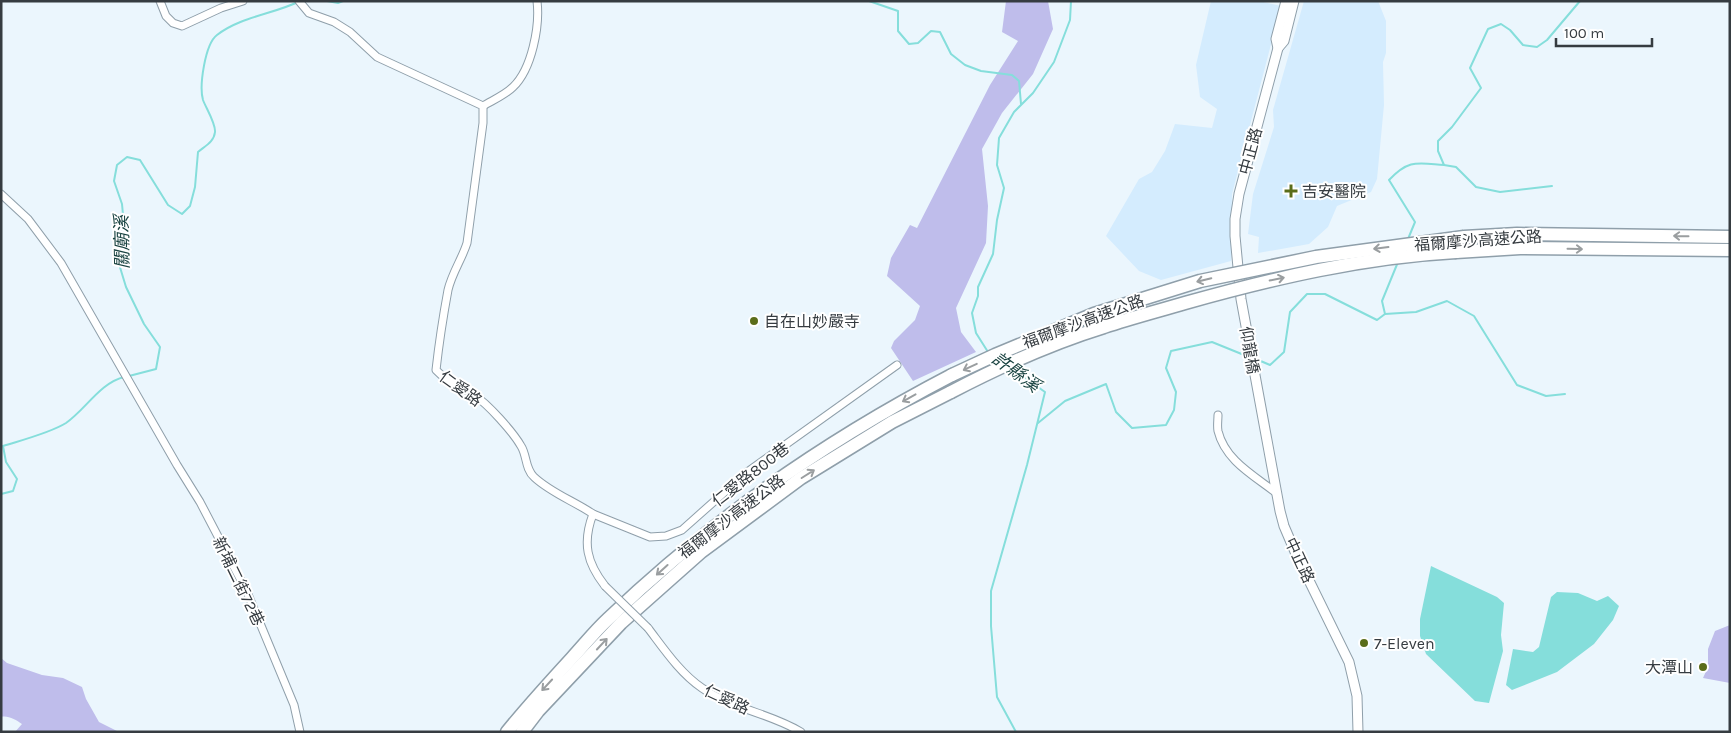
<svg xmlns="http://www.w3.org/2000/svg" width="1731" height="733" font-family="Karla,'Noto Sans TC',sans-serif">
<style>
.built{fill:#d4ecfe}
.green{fill:#bfbdeb}
.water{fill:#85dedb}
.lines{fill:none;stroke-linecap:round;stroke-linejoin:round}
.stream{stroke:#85dedb;stroke-width:2}
.street-casing{stroke:#8f9faa;stroke-width:9}
.secondary-casing{stroke:#8f9faa;stroke-width:11}
.highway-casing{stroke:#8f9faa;stroke-width:15}
.street{stroke:#fff;stroke-width:7}
.secondary{stroke:#fff;stroke-width:9}
.highway{stroke:#fff;stroke-width:12}
.street-bridge-casing{stroke:#8f9faa;stroke-width:9;stroke-linecap:butt}
.highway-bridge-casing{stroke:#8f9faa;stroke-width:15;stroke-linecap:butt}
.street-bridge{stroke:#fff;stroke-width:7}
.highway-bridge{stroke:#fff;stroke-width:12}
.oneway{stroke:#9a9ea0}
.poi-dot{fill:#5a6d1a;stroke:#fff;stroke-width:2}
.labels{text-anchor:middle;stroke-width:4;stroke-linejoin:round;paint-order:stroke}
.street-label{font-size:16px;fill:#363c41;stroke:#fff}
.poi-label{font-size:16px;fill:#363c41;stroke:#fff;text-anchor:start}
.water-label{font-size:18px;font-style:italic;fill:#194341;stroke:#fff}
</style>
<rect width="100%" height="100%" fill="#ebf6fd"/>
<g class="built">
<polygon points="1211,1 1259,1 1281,6 1232,194 1231,261 1161,280 1139,271 1106,236 1139,179 1152,172 1165,151 1175,124 1212,128 1217,109 1200,97 1196,65"/>
<polygon points="1304,1 1378,1 1386,21 1386,53 1383,62 1384,105 1377,179 1371,192 1337,206 1328,227 1309,244 1258,253 1259,237 1248,234 1253,194 1274,127 1273,110"/>
</g>
<g class="green">
<polygon points="1006,1 1048,1 1053,29 1033,74 1002,113 982,149 988,206 986,243 956,308 961,332 976,352 913,381 891,348 894,341 915,320 920,306 887,276 891,258 910,225 917,228 990,85 1018,41 1002,32"/>
<polygon points="1730,625 1730,683 1703,678 1708,667 1708,649 1715,631"/>
<path d="M1,658L7,663L42,675L63,678L82,687L86,699L99,722L119,732H15L22,724C16,720 8,715 1,717Z"/>
</g>
<g class="water">
<polygon points="1431,566 1497,597 1504,603 1501,635 1503,651 1489,703 1475,701 1426,654 1420,636 1420,619"/>
<polygon points="1557,592 1578,593 1597,601 1608,596 1619,606 1613,620 1594,644 1557,672 1512,690 1506,685 1513,649 1533,652 1539,647 1551,597"/>
</g>
<g class="lines">
<g class="stream">
<polyline points="327,1 338,3 343,1"/>
<polyline points="869,1 898,11 898,31 909,44 918,43 931,31 940,32 951,54 965,65 981,71 1012,75 1019,81 1021,104"/>
<polyline points="1444,165 1456,167 1476,187 1500,192 1552,186"/>
<path d="M1408,239L1415,222L1389,180C1409,159 1417,163 1444,165L1438,151V141L1452,127L1481,88L1470,68L1488,29L1501,24L1510,30L1523,45L1537,47L1547,40L1580,1"/>
<polyline points="1385,314 1416,312 1447,301 1474,316 1517,385 1546,396 1565,394"/>
<polyline points="988,352 976,333 972,313 978,296 978,287 993,254 997,220 1004,188 997,165 999,138 1014,112 1033,93 1054,62 1070,20 1071,1"/>
<polyline points="1256,359 1270,365 1284,352 1290,312 1307,294 1325,294 1377,320 1385,314 1382,301 1398,262"/>
<polyline points="1011,368 1045,392 1027,465 991,591 991,626 997,697 1016,732"/>
<path d="M129,376L156,369L160,347L144,324L126,287L119,264L125,236L122,204L114,181L117,165L127,157L140,160L168,205L182,214L190,206L195,187L198,152C205,146 214,142 215,132C216,124 206,108 203,100C199,86 205,44 217,35C240,17 273,14 298,2"/>
<polyline points="1038,423 1065,401 1106,384 1116,412 1132,428 1166,425 1174,410 1176,392 1166,368 1171,351 1212,342 1249,357"/>
<path d="M1,494L13,491L17,479L6,462L3,446C22,440 50,433 66,423C86,409 100,383 124,377"/>
</g>
<defs>
<g id="street">
<polyline points="160,1 166,16 173,23 182,26 221,8 243,1"/>
<path d="M299,1L309,13L334,22L350,32L377,57L483,106V123L467,243C462,259 452,273 448,290C443,317 439,343 436,370C440,374 445,379 451,382C458,387 467,390 474,395C488,404 513,432 521,446C527,455 525,469 534,477C551,493 574,501 593,514C582,543 587,563 605,586"/>
<path d="M483,106C493,100 505,95 513,87C532,69 540,26 537,1"/>
<polyline points="1,194 28,219 61,263 177,465 200,502 247,592 294,705 300,732"/>
<path d="M1218,415C1218,420 1217,426 1218,431C1225,460 1253,475 1275,492"/>
<polyline points="593,514 650,537 666,536 682,530 746,473 897,365"/>
<path d="M648,628C664,649 680,673 702,688C732,709 770,713 801,732"/>
</g>
<g id="secondary">
<polyline points="1286,1 1276,39 1278,48 1239,194 1235,219 1235,236 1241,299 1280,511 1284,526 1296,554 1349,662 1357,696 1358,732"/>
<polyline points="1278,48 1284,41 1294,1"/>
</g>
<g id="highway">
<polyline points="1464,237 1517,234 1730,237"/>
<polyline points="1456,252 1520,248 1730,250"/>
<path d="M507,732C528,706 550,682 572,658C584,645 595,631 608,619C710,521 827,440 952,375"/>
<polyline points="522,732 538,711 621,623 701,552 801,478 892,422 951,392"/>
</g>
</defs>
<use href="#street" class="street-casing"/>
<use href="#secondary" class="secondary-casing"/>
<use href="#highway" class="highway-casing"/>
<use href="#street" class="street"/>
<use href="#secondary" class="secondary"/>
<use href="#highway" class="highway"/>
<defs>
<polyline id="street-bridge" points="605,586 648,628"/>
<g id="highway-bridge">
<polyline points="952,375 995,355 1094,314 1200,281 1316,257 1464,237"/>
<path d="M951,392C999,367 1052,343 1104,327C1131,318 1158,311 1185,303C1274,278 1364,257 1456,252"/>
</g>
</defs>
<use href="#street-bridge" class="street-bridge-casing"/>
<use href="#highway-bridge" class="highway-bridge-casing"/>
<use href="#street-bridge" class="street-bridge"/>
<use href="#highway-bridge" class="highway-bridge"/>
</g>
<defs><path id="oneway-shaft" d="M-6 0H5M1.5-3L5.5 0L1.5 3" fill="none" stroke-width="1.6" stroke-linecap="round" stroke-linejoin="round" transform="scale(1.25)"/></defs>
<g class="oneway">
<use href="#oneway-shaft" transform="translate(1681 236) rotate(-179)"/>
<use href="#oneway-shaft" transform="translate(1381 248) rotate(173)"/>
<use href="#oneway-shaft" transform="translate(1575 249) rotate(1)"/>
<use href="#oneway-shaft" transform="translate(1277 279) rotate(-12)"/>
<use href="#oneway-shaft" transform="translate(1204 280) rotate(167)"/>
<use href="#oneway-shaft" transform="translate(970 367) rotate(155)"/>
<use href="#oneway-shaft" transform="translate(909 398) rotate(151)"/>
<use href="#oneway-shaft" transform="translate(808 474) rotate(-32)"/>
<use href="#oneway-shaft" transform="translate(662 570) rotate(138)"/>
<use href="#oneway-shaft" transform="translate(602 644) rotate(-47)"/>
<use href="#oneway-shaft" transform="translate(547 685) rotate(133)"/>
</g>
<g class="poi-dot">
<path d="M1288.5 183.5h5v5h5v5h-5v5h-5v-5h-5v-5h5z"/>
<circle cx="754" cy="321" r="5"/>
<circle cx="1364" cy="643" r="5"/>
<circle cx="1703" cy="667" r="5"/>
</g>
<g class="labels">
<g class="street-label">
<text transform="translate(1250 151) rotate(-75)" y="6">中正路</text>
<text transform="translate(1478 240) rotate(-4)" y="6">福爾摩沙高速公路</text>
<text transform="translate(1083 321) rotate(-20)" y="6">福爾摩沙高速公路</text>
<text transform="translate(1250 350) rotate(80)" y="6">仰龍橋</text>
<text transform="translate(461 388) rotate(36)" y="6">仁愛路</text>
<text transform="translate(750 474) rotate(-38)" y="6">仁愛路800巷</text>
<text transform="translate(731 516) rotate(-37)" y="6">福爾摩沙高速公路</text>
<text transform="translate(1300 560) rotate(65)" y="6">中正路</text>
<text transform="translate(239 581) rotate(64)" y="6">新埔二街72巷</text>
<text transform="translate(727 699) rotate(25)" y="6">仁愛路</text>
</g>
<g class="poi-label">
<text x="1302" y="197">吉安醫院</text>
<text x="764" y="327">自在山妙嚴寺</text>
<text x="1374" y="649">7-Eleven</text>
<text x="1693" y="673" text-anchor="end">大潭山</text>
</g>
<g class="water-label">
<text transform="translate(122 242) rotate(-91)" y="6">關廟溪</text>
<text transform="translate(1016 372) rotate(36)" y="6">許縣溪</text>
</g>
</g>
<rect width="1731" height="733" fill="none" stroke="#363c41" stroke-width="5"/>
<path d="M1556 38v8h96v-8" fill="none" stroke="#363c41" stroke-width="2.5"/>
<text x="1564" y="38" font-size="15" fill="#363c41" stroke="#ffffff" stroke-width="4" paint-order="stroke">100 m</text>
</svg>
